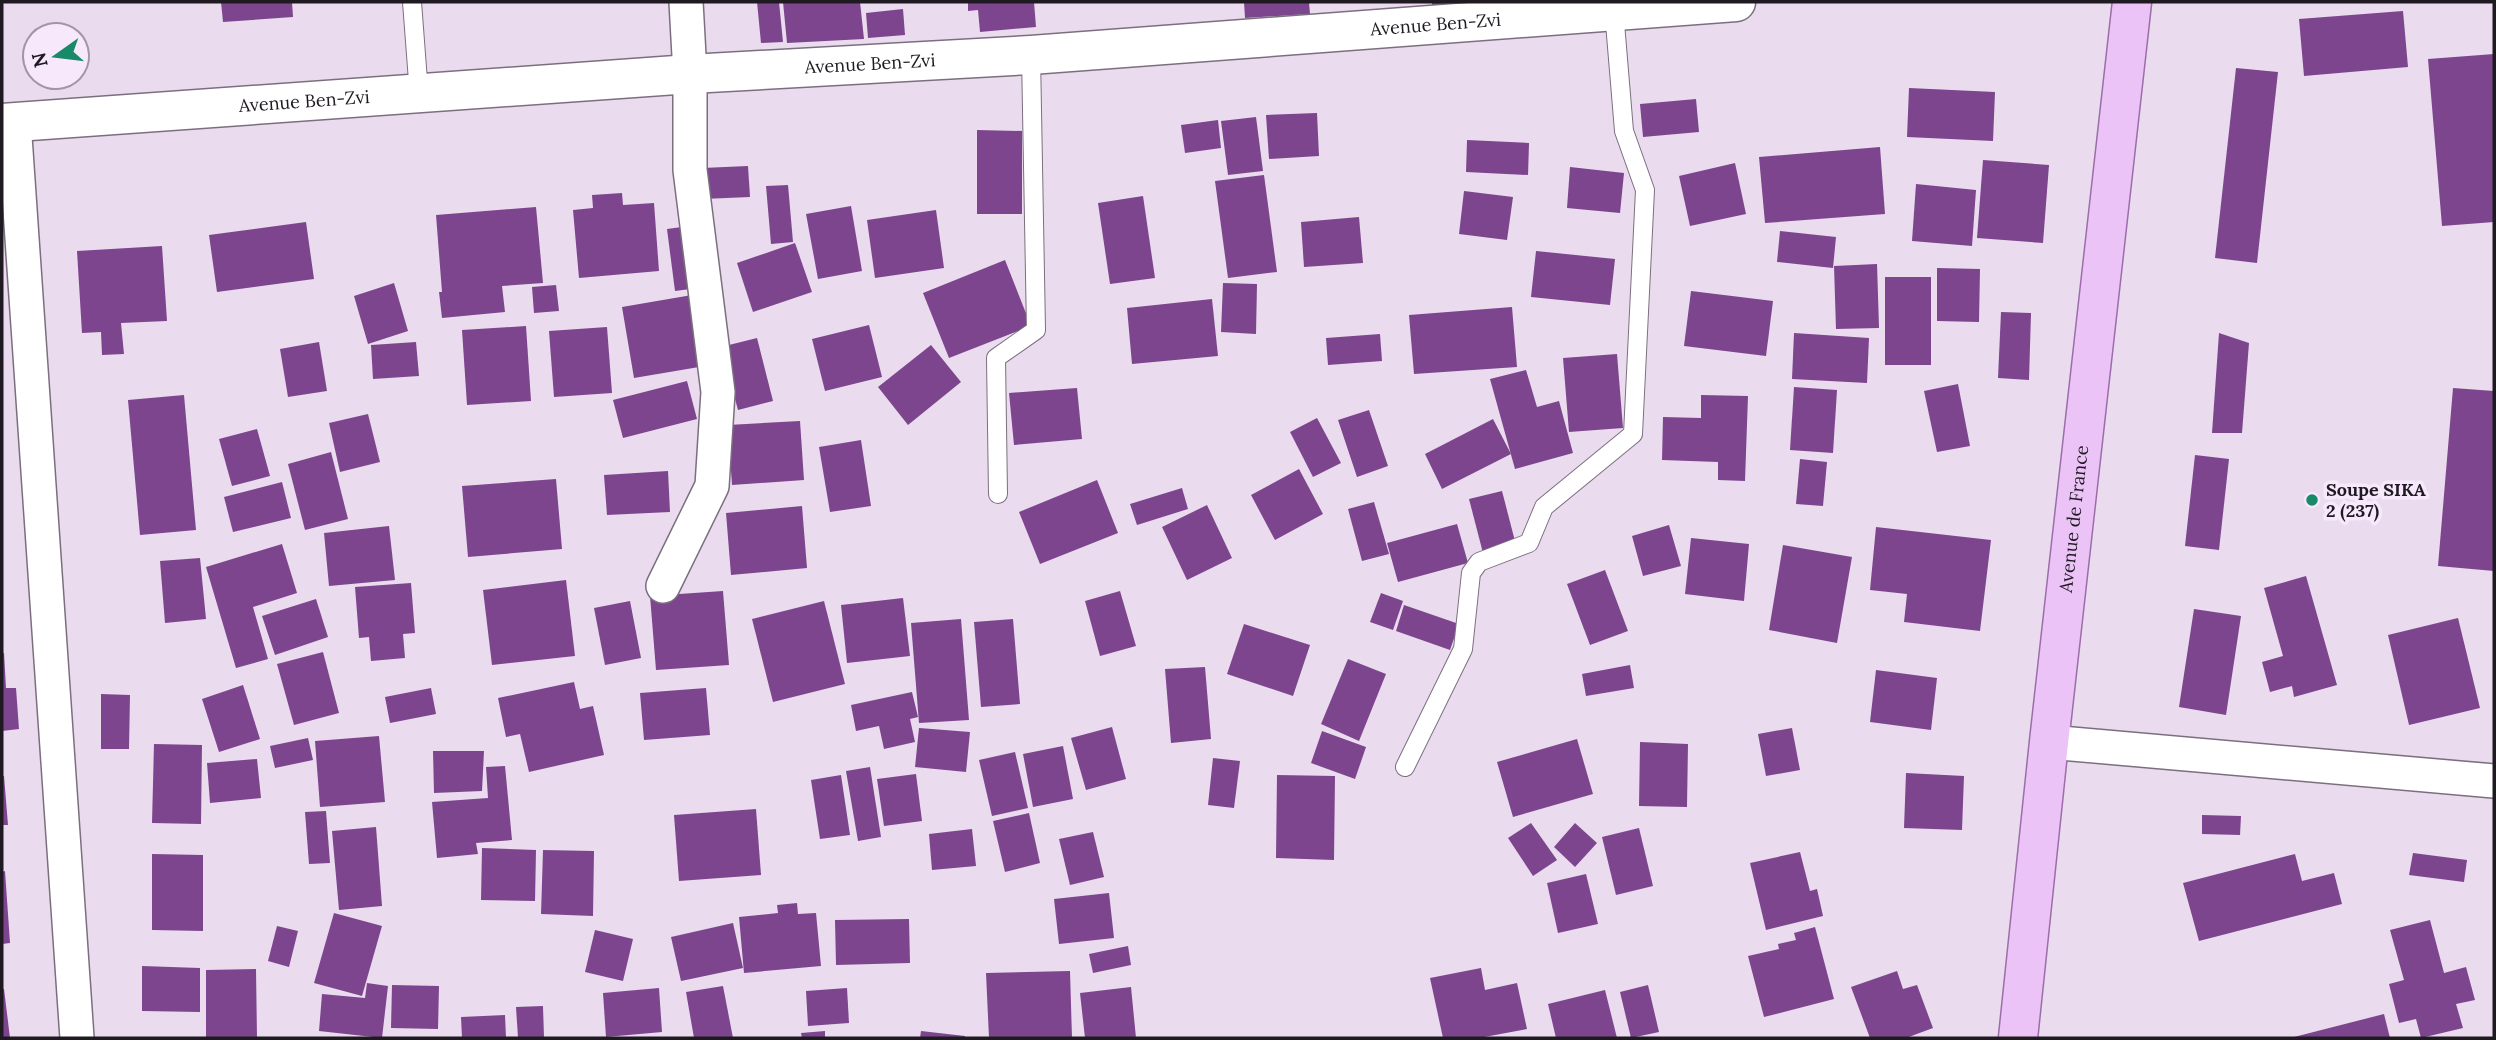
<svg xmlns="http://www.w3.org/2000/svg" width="2496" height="1040" font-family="Lora,serif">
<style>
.building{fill:#7d458e}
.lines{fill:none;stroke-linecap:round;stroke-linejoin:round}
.service-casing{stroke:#7b6f7f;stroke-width:20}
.minor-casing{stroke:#7b6f7f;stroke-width:36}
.tertiary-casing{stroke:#7b6f7f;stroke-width:41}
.primary-casing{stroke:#9b6ea9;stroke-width:41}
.service{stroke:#fff;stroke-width:18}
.minor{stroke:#fff;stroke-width:33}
.tertiary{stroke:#fff;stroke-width:38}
.primary{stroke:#ebc3f7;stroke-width:38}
.poi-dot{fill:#188a6a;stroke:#f7e9fb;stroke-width:2.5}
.labels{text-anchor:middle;stroke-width:7;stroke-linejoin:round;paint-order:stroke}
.street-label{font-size:18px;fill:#1f1a21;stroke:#f7e9fb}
.poi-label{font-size:18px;font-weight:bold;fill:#1f1a21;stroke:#f7e9fb;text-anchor:start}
</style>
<rect width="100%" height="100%" fill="#eadcee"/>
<g class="building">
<polygon points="221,2 292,2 293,17 223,22"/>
<polygon points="757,2 779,2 783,42 761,43"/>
<polygon points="783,2 860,2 864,39 787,43"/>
<polygon points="968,2 1034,2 1036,27 980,32 978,10 968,11"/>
<polygon points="1244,2 1309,2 1310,14 1245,18"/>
<polygon points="1432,2 1466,2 1466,4 1432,6"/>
<polygon points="903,9 905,35 868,38 866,13"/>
<polygon points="2403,11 2408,67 2304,76 2299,19"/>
<polygon points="2494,54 2494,222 2442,226 2428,59"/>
<polygon points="2236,68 2278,72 2257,263 2215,258"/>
<polygon points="1909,88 1995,92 1993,141 1907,137"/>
<polygon points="1696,99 1699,132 1643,137 1640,104"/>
<polygon points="1317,113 1319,156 1269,159 1266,115"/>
<polygon points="1256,117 1263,171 1228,175 1221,121"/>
<polygon points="1218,120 1221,148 1185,153 1181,125"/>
<polygon points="977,130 1022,131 1022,214 977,214"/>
<polygon points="1467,140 1529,143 1528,175 1466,172"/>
<polygon points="1880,147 1885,214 1765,223 1759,157"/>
<polygon points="1983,160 2049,165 2043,243 1977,238"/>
<polygon points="1735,163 1746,214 1690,226 1679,176"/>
<polygon points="748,166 750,197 703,199 702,168"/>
<polygon points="1570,167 1624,173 1620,213 1567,208"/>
<polygon points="1264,175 1277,272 1228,278 1215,181"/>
<polygon points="1916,184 1976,190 1972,246 1912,241"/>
<polygon points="788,185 793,242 771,244 766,186"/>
<polygon points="1464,191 1513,197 1507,240 1459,234"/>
<polygon points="622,193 623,205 654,203 659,271 579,278 573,210 593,208 592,195"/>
<polygon points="1143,196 1155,278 1110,284 1098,203"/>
<polygon points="851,206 862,271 818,279 806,214"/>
<polygon points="536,207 543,283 502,286 505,312 442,318 439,292 442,292 436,215"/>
<polygon points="936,210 944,268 875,278 867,220"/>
<polygon points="1359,217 1363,263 1304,267 1301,222"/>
<polygon points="306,222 314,279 217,292 209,235"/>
<polygon points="689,226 698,288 675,291 667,229"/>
<polygon points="1780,231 1836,237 1833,268 1777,262"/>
<polygon points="795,243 812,292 753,312 737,263"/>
<polygon points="162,246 167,321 121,323 124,354 102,355 101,332 82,333 77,251"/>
<polygon points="1536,251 1615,259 1610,305 1531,297"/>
<polygon points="1005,260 1031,326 949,358 923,293"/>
<polygon points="1877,264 1879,328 1836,329 1834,266"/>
<polygon points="1937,268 1980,269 1979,322 1937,321"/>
<rect x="1885" y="277" width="46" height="88"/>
<polygon points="394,283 408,331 368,344 354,296"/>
<polygon points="1223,283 1257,284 1256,334 1221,332"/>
<polygon points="556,285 559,311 534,313 532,287"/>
<polygon points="1691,291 1773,301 1766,356 1684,346"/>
<polygon points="692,295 705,366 634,378 622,307"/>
<polygon points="1212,299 1218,356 1132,364 1127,308"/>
<polygon points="1512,307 1517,367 1414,374 1409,315"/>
<polygon points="2001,312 2031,313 2029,380 1998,378"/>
<polygon points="869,325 882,377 825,391 812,339"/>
<polygon points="526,326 531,401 467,405 462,330"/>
<polygon points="607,327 612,393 554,397 549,331"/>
<polygon points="1794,333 1869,338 1867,383 1792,379"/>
<polygon points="2219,333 2249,343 2242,433 2212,433"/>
<polygon points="1380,334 1382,361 1328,365 1326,338"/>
<polygon points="757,338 773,401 738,410 721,347"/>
<polygon points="319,342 327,391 288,397 280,349"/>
<polygon points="416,342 419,376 373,379 371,345"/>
<polygon points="931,345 961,382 908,425 878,387"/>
<polygon points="1617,354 1623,428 1569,432 1563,358"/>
<polygon points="1526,370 1537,407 1559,401 1573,453 1515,469 1490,379"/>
<polygon points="687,381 697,419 623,438 613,400"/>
<polygon points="1958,384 1970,446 1937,452 1924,391"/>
<polygon points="1794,387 1837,390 1833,453 1790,450"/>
<polygon points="1077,388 1082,439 1014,445 1009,393"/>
<polygon points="2453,388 2494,391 2494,571 2438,566"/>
<polygon points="184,395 196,530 140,535 128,400"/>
<polygon points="1701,395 1748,396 1745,481 1718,480 1718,462 1662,460 1663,417 1701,418"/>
<polygon points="1369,410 1388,466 1357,477 1338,420"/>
<polygon points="368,414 380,462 340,472 329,423"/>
<polygon points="1317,418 1341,463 1313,477 1290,432"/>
<polygon points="1493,419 1511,454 1442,489 1425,454"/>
<polygon points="800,421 804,480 732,485 728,425"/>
<polygon points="257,429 270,476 232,486 219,439"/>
<polygon points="861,440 871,506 830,512 819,447"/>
<polygon points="331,452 348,519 305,530 288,464"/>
<polygon points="2195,455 2229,459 2219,550 2185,546"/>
<polygon points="1800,459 1827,462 1823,506 1796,504"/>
<polygon points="1299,469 1323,514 1275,540 1251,495"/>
<polygon points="668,471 670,512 607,515 604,475"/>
<polygon points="556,479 562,549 468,557 462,486"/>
<polygon points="1097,480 1118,533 1040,564 1019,512"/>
<polygon points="282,482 291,518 233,532 224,497"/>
<polygon points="1182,488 1188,509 1137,525 1130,504"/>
<polygon points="1502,491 1516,545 1483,553 1469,499"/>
<polygon points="1374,502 1389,554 1362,561 1348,509"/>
<polygon points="1207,505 1232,558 1187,580 1162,527"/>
<polygon points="802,506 807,568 731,575 726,513"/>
<polygon points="1457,524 1468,563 1398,582 1387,543"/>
<polygon points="1669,525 1681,566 1643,576 1632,536"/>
<polygon points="389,526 395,580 329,586 324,533"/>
<polygon points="1876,527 1991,540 1980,631 1904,622 1907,594 1870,590"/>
<polygon points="1691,538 1749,544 1744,601 1685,594"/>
<polygon points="282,544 297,593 253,607 268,659 236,668 206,567"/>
<polygon points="1783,545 1852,557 1837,643 1769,630"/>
<polygon points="200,558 206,619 165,623 160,561"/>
<polygon points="1605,570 1628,631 1590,645 1567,584"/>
<polygon points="2306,576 2337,685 2294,697 2292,686 2270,692 2262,662 2283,656 2264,588"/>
<polygon points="566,580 575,656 492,665 483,590"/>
<polygon points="411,583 415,633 403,634 405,658 371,661 369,637 359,638 355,587"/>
<polygon points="723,591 729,665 656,670 650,596"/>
<polygon points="1120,591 1136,646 1100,656 1085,601"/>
<polygon points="1381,593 1403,601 1393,630 1370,622"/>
<polygon points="903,598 910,656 847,663 841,605"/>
<polygon points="316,599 328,637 275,655 262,616"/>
<polygon points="630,601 641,658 605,665 594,608"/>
<polygon points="824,601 845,684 773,702 752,619"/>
<polygon points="1404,605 1459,624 1450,650 1396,631"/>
<polygon points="2194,609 2241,616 2226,715 2179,707"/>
<polygon points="2458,618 2480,708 2409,725 2388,635"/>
<polygon points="961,619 969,720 919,723 911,623"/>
<polygon points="1013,619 1020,704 981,707 974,622"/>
<polygon points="1244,624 1310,645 1293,696 1227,674"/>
<polygon points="323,652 339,713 294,725 277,664"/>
<polygon points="2,653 4,653 6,688 16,688 19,729 2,731"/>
<polygon points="1348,659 1386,674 1359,741 1321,724"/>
<polygon points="1630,665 1634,688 1586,696 1582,674"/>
<polygon points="1205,667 1211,739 1171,743 1165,669"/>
<polygon points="1876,670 1937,678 1931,730 1870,722"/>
<polygon points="574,682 580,709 593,706 604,755 529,772 520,734 506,737 498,698"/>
<polygon points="243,685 260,739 219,752 202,699"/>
<polygon points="431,688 436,714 390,723 385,697"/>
<polygon points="706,688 710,735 644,740 640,693"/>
<polygon points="912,692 918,717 910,719 915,742 884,749 879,726 856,731 851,705"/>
<polygon points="101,694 130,695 129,749 101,749"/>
<polygon points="1112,727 1126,779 1086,790 1071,738"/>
<polygon points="919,728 970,732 966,772 915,767"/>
<polygon points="1792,728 1800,770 1766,776 1758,734"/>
<polygon points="1322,731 1366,747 1355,779 1311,763"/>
<polygon points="379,736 385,802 320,807 315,741"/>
<polygon points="308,738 313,760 275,768 270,746"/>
<polygon points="1577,739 1593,794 1513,817 1497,762"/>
<polygon points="1640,742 1688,744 1687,807 1639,806"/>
<polygon points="154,744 202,745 201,824 152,823"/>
<polygon points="1063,746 1073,799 1033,807 1023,754"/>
<polygon points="433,751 484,751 482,791 434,793"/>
<polygon points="1015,752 1028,808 992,816 979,760"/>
<polygon points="1213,758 1240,761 1234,808 1208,805"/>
<polygon points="257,759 261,798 210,803 207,763"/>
<polygon points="505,766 512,840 476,843 478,854 437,858 432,802 488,798 486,767"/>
<polygon points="870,767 881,837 858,841 846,771"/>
<polygon points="1906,773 1964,776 1962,830 1904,828"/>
<polygon points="916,774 922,821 884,826 877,779"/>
<polygon points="841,775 850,835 820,839 811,780"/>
<polygon points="1277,775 1335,776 1334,860 1276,858"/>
<polygon points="2,776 4,776 8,825 2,825"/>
<polygon points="756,809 761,875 679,881 674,815"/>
<polygon points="326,811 330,863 309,864 305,812"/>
<polygon points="1029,813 1040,863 1005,872 993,821"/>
<polygon points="2202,815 2241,816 2240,835 2202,834"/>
<polygon points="1531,823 1557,860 1533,876 1508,838"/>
<polygon points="1575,823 1597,843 1575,867 1554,847"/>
<polygon points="376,827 382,906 339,910 332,831"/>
<polygon points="1639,828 1653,886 1616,895 1602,837"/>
<polygon points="972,829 976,866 932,870 929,834"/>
<polygon points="1093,832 1104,877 1070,885 1059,839"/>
<polygon points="482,848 536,850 535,901 481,900"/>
<polygon points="543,850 594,851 593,916 541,914"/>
<polygon points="1800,852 1810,891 1817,889 1823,916 1766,930 1750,863"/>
<polygon points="2413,853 2467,860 2464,882 2409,875"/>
<polygon points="152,854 203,855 203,931 152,930"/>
<polygon points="2295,854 2302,881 2334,873 2342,904 2199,941 2183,883"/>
<polygon points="5,871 10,943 2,944 2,872"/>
<polygon points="1586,874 1598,924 1558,933 1547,883"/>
<polygon points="1109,893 1114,938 1059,944 1054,899"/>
<polygon points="797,903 798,914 816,913 821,966 744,973 739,917 778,913 777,905"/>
<polygon points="334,913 382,926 362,996 314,983"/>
<polygon points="909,919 910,963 836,965 835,920"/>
<polygon points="2430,920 2444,973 2466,967 2475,1000 2456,1004 2463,1028 2421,1038 2416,1019 2399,1023 2389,984 2404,980 2390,930"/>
<polygon points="733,923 743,968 681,981 671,937"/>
<polygon points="277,926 298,931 289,967 268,961"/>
<polygon points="1815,927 1834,999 1764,1017 1748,956 1779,949 1778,944 1796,940 1794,933"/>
<polygon points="595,930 633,939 623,981 585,972"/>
<polygon points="1128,946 1131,965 1093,973 1089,954"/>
<polygon points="142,966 200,968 200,1012 142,1011"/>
<polygon points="1481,968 1485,990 1517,983 1527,1029 1479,1038 1443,1038 1430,978"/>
<polygon points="256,969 257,1038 206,1038 206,970"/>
<polygon points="1070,971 1072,1038 989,1038 986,973"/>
<polygon points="1897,971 1903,989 1917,985 1933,1028 1906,1038 1870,1038 1851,987"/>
<polygon points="367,983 388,986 382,1038 319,1031 322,994 365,998"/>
<polygon points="392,985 439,986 438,1029 391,1028"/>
<polygon points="1648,985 1659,1032 1631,1038 1620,992"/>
<polygon points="723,986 733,1038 694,1038 686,992"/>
<polygon points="1131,987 1136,1038 1085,1038 1080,993"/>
<polygon points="659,988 662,1032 606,1037 603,993"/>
<polygon points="847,988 849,1023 808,1026 806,991"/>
<polygon points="2,989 4,989 10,1038 2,1038"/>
<polygon points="1605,990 1617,1038 1556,1038 1548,1004"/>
<polygon points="543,1006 544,1038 518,1038 516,1007"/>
<polygon points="2384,1014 2390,1038 2295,1038 2294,1037"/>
<polygon points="505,1015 506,1038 462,1038 461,1017"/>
<polygon points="825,1031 825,1038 802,1038 801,1033"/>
<polygon points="921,1031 965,1036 965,1038 920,1038"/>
</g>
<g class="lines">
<defs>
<g id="service">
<polyline points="412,2 419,94"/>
<polyline points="998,494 996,358 1036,330 1031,55"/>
<polyline points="1405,767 1463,649 1471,573 1479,562 1529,543 1544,507 1633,434 1645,190 1624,131 1614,11"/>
</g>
<g id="minor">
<polyline points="14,122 77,1038"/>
<polyline points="663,586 712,486 718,392 690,170 690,74 686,2"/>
<polyline points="2049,742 2494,781"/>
</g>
<g id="tertiary">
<path id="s1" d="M2,123L690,74L1031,55L1736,2"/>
</g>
<g id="primary">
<path id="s2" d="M2018,1038L2049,742L2132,2"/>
</g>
</defs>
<use href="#service" class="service-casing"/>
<use href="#minor" class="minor-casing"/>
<use href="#tertiary" class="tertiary-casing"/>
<use href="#primary" class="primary-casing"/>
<use href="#service" class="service"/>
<use href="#minor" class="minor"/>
<use href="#tertiary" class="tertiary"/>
<use href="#primary" class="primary"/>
</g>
<circle class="poi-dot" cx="2312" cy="500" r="7"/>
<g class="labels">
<g class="street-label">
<text dy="6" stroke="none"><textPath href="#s1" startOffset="1437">Avenue Ben-Zvi</textPath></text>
<text dy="6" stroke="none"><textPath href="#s1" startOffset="870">Avenue Ben-Zvi</textPath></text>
<text dy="6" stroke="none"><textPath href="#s1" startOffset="303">Avenue Ben-Zvi</textPath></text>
<text dy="6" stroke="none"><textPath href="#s2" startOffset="522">Avenue de France</textPath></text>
</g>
<g class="poi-label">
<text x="2326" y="496">Soupe SIKA<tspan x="2326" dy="21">2 (237)</tspan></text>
</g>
</g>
<rect width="2496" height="1040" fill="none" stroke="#1f1a21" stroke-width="7"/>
<g transform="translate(56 56) rotate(256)"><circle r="33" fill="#f7e9fb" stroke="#a196a4" stroke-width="2"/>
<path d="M0-5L12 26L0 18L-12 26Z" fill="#188a6a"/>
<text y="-10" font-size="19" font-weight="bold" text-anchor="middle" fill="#1f1a21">N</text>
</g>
</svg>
